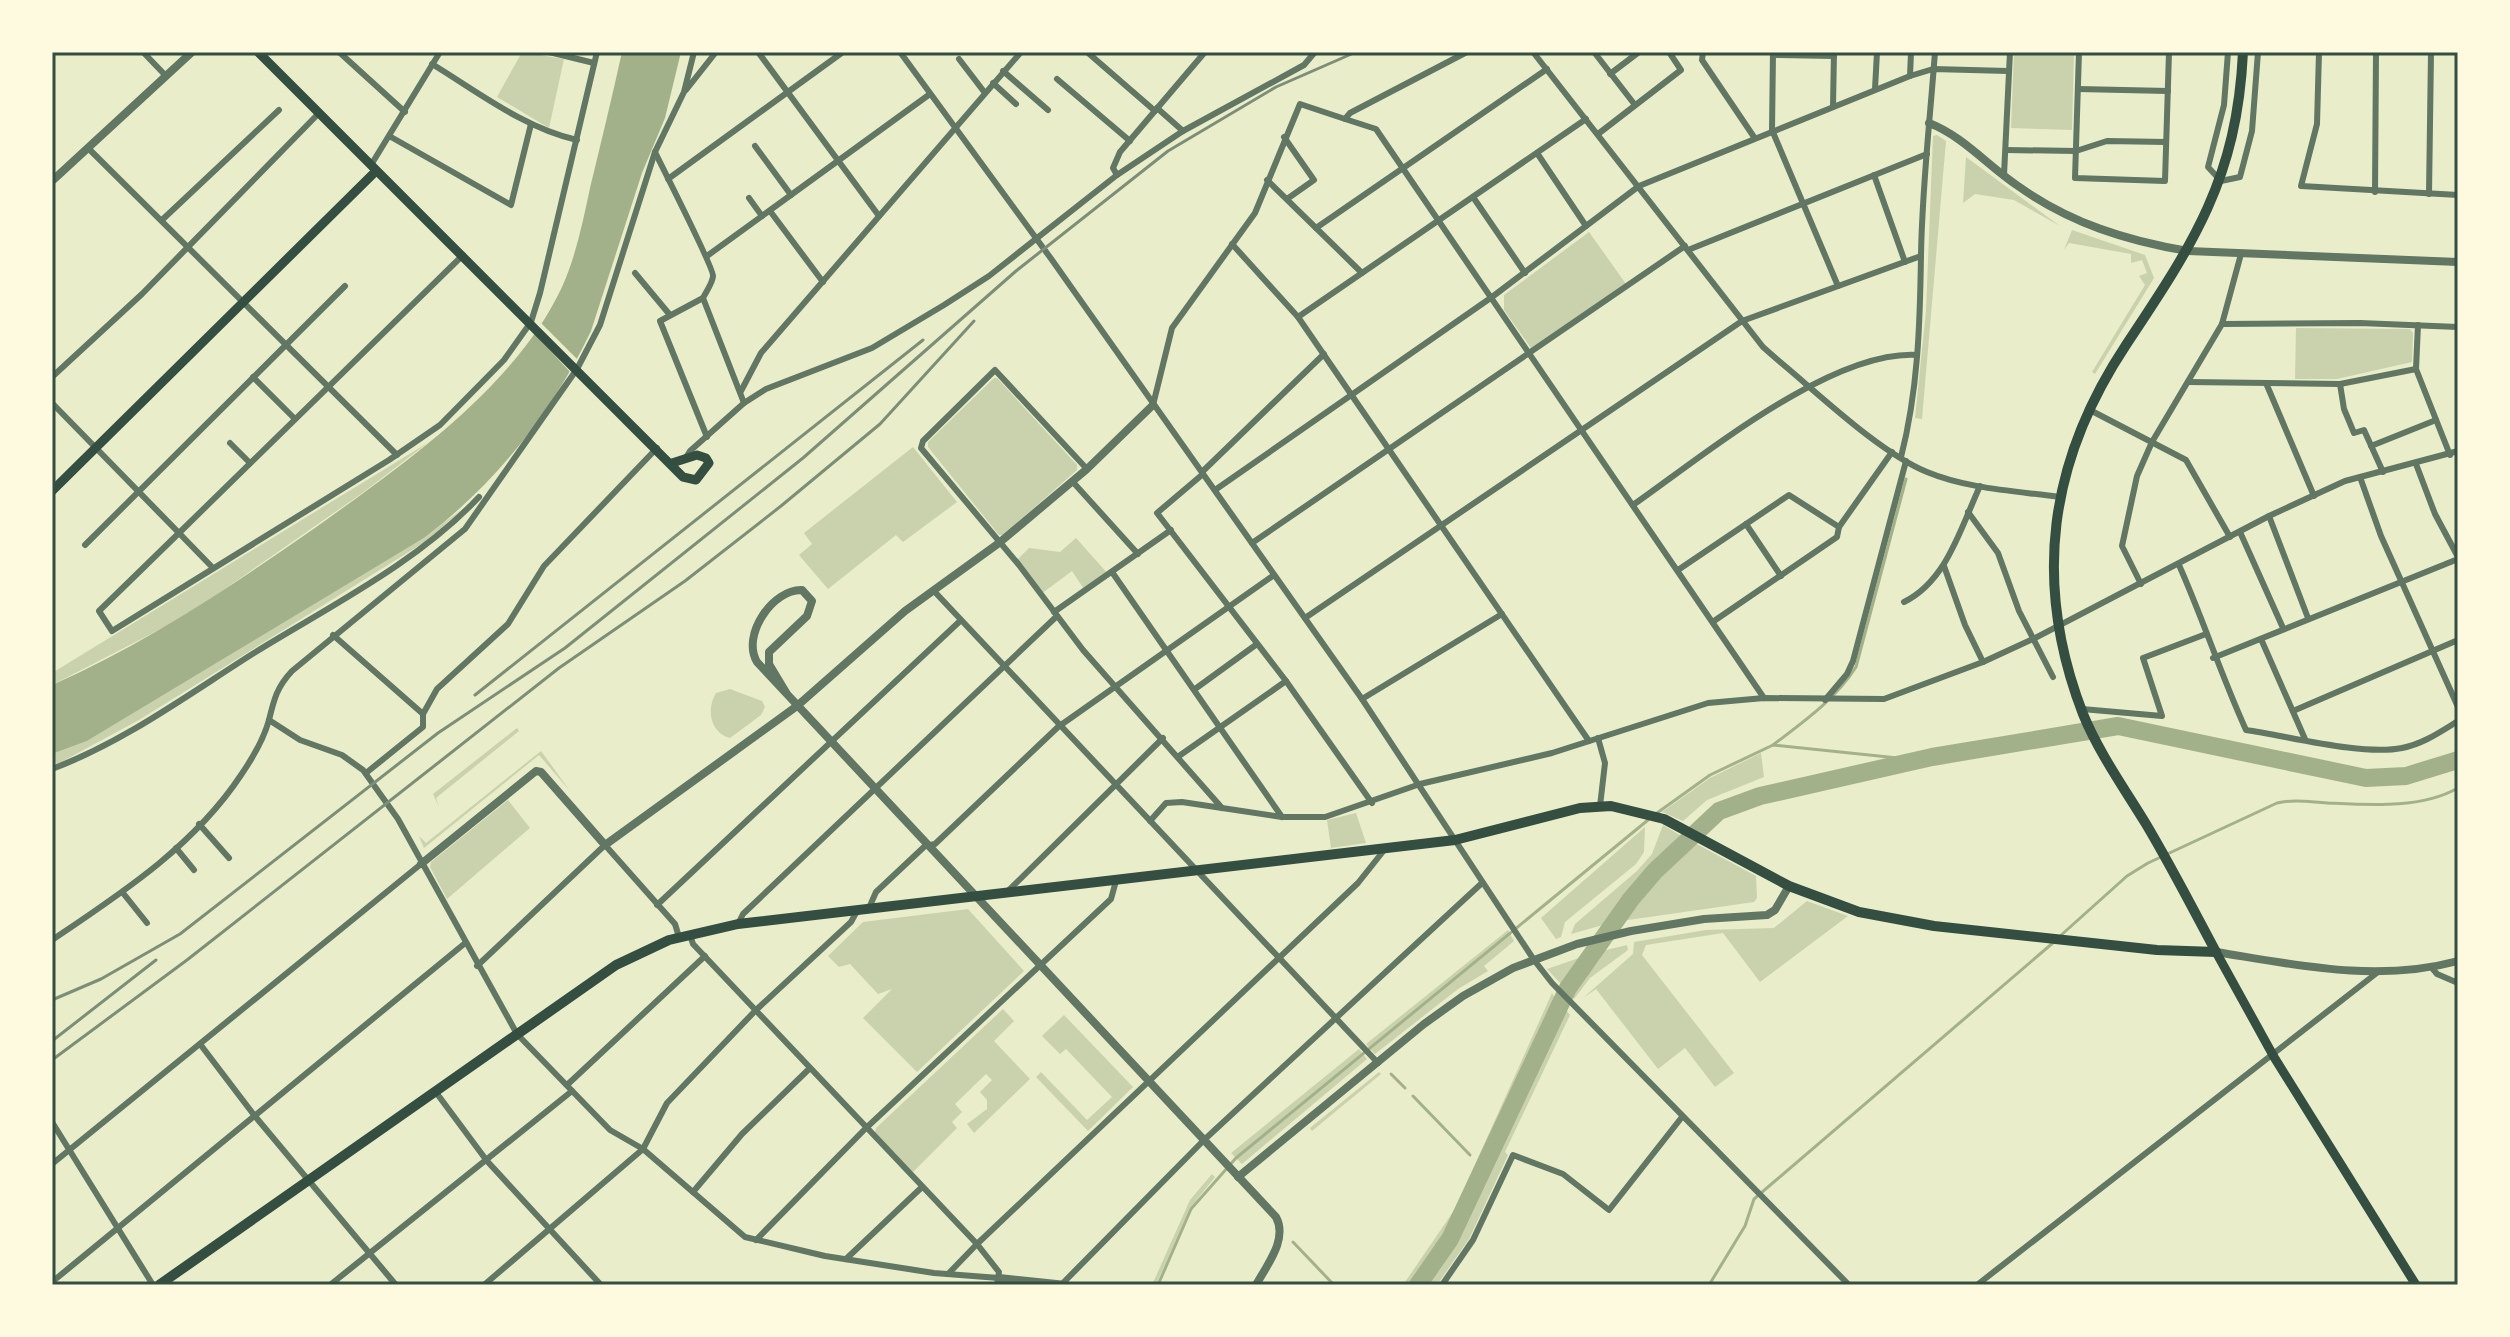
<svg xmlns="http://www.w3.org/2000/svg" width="2510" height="1337" font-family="Overpass,sans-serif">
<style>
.green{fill:#cad2ad}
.water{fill:#a3b18a}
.pier{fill:#e9edc9}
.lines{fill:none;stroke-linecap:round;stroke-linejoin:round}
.stream{stroke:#a3b18a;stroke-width:3}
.river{stroke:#a3b18a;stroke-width:18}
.minor{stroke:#617663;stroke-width:6}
.tertiary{stroke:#617663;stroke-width:8}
.secondary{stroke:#344e41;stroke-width:9}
.primary{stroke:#344e41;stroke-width:10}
.rail{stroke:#7c8e77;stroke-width:3}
.neatline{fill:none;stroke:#344e41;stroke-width:3}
</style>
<rect width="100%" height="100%" fill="#e9edc9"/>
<g class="green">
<polygon points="522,52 564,59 549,128 497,97"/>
<polygon points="2014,52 2074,52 2072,130 2011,128"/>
<polygon points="1937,135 1946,141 1922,419 1915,418 1926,311 1933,136"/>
<polygon points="1966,157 2060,226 2014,200 1975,194 1963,203"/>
<polygon points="2072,230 2145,255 2154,278 2095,374 2092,372 2145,285 2139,276 2147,273 2142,260 2131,263 2131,254 2069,243 2064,250"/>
<polygon points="1589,232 1626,284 1531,348 1504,310 1504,295"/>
<polygon points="2296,328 2410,329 2413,333 2412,362 2337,379 2295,379"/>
<polygon points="994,378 997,378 1077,465 1077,470 1003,535 999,535 928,447 928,442"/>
<polygon points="429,442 361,494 186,616 52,685 52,673"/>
<polygon points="913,447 957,502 903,542 896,535 828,589 799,555 812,544 804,533"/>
<polygon points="462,509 428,540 139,720 52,767 52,754 87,741 424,538"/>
<polygon points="1076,538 1109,575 1086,592 1072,571 1041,594 1016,561 1029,548 1060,552"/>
<path d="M730,689L762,701L765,707L761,715L730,738C710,733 706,709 716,693Z"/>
<polygon points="517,728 519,731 436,798 439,807 433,794"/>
<polygon points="541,751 570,791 539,755 424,848 419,836 426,843"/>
<polygon points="1761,753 1764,777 1707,800 1683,821 1662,812 1710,778"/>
<polygon points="508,800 530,828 447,899 430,867 431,862"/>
<polygon points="1356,813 1366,843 1331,848 1327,820"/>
<polygon points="1663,825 1683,837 1603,925 1571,934 1575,924 1637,871 1652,854"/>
<polygon points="1645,827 1644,852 1636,864 1565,922 1561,937 1556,939 1541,918"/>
<polygon points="1693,842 1756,876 1757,898 1754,902 1621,921 1648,885"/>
<polygon points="1807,901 1848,916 1760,982 1723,933 1646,945 1642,955 1734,1073 1715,1087 1685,1048 1658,1069 1596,989 1583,998 1633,954 1634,942 1706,930 1774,928"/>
<polygon points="968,909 1024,971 917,1072 863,1018 892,989 878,994 850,964 839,967 828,956 863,922"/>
<polygon points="1508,930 1514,941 1484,966 1488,971 1458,989 1375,1054 1366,1044"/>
<polygon points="1627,945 1628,950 1590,978 1574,999 1571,995 1598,952"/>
<polygon points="1582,957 1563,986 1547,969"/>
<polygon points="1552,993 1555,998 1457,1216 1412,1285 1403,1285 1455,1209"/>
<polygon points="1564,1007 1570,1015 1505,1152 1508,1155 1469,1239 1437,1285 1425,1285 1468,1219 1516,1104"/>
<polygon points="1003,1009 1014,1021 994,1041 1030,1079 974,1133 967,1124 987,1109 987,1100 980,1092 992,1080 986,1074 955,1104 962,1112 952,1122 957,1128 913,1172 875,1133 876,1128"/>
<polygon points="1064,1015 1133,1087 1088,1131 1036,1077 1041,1072 1087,1120 1112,1097 1066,1049 1060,1054 1042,1036"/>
<polygon points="1359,1049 1367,1059 1242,1164 1231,1153"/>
<polygon points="1379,1072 1381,1074 1312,1131 1310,1128"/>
<polygon points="1212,1174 1215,1177 1190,1208 1156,1285 1152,1285 1190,1200"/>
</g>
<path class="water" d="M622,52H681L665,118L642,173L591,331C552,413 495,484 424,538L87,741L52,754V685C145,644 229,588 312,530C400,467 515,388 562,287C576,256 583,221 590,188C601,143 612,97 622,52Z"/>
<polygon class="pier" points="538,320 579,361 571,373 531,330"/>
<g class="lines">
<g class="stream">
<path d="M1773,745C1803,722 1835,700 1856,667L1906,479"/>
<polyline points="1657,813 1710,775 1773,745 1917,760"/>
<path d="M2059,937L2127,876L2148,863L2277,803C2295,799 2309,802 2327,803C2369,805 2421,809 2458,788"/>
<polyline points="1391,1074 1405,1088"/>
<polyline points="1413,1096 1470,1155"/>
<polyline points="1293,1242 1334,1285"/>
<polyline points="1158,1285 1191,1209 1236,1158 1648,820"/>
<polyline points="1709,1285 1745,1226 1754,1199 2054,942"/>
</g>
<polyline class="river" points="1418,1285 1450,1239 1568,988 1631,899 1655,871 1719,811 1760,796 1932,757 2118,726 2366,778 2406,776 2458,760"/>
<g class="minor">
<polyline points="143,52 166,76"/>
<polyline points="339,52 405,112"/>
<polyline points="549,52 594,63"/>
<polyline points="758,52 879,216"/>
<polyline points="900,52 1052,260 1362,699 1534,960 1552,983 1849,1285"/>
<polyline points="1087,52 1155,111"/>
<path d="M1533,52L1763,347L1779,361C1820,395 1879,452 1927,472C1968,489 2016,491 2060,497"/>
<polyline points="1594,52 1635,105"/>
<polyline points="1703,52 1702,60 1754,137"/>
<polyline points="1773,52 1772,130 1838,286"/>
<polyline points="2079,52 2075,178 2165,181 2169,52"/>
<polyline points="2228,52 2224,105 2208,167 2221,181 2240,177 2252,131 2258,52"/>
<polyline points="2319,52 2317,124 2301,186 2458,195"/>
<polyline points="1773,55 1834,56"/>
<polyline points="959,59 985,93"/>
<path d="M432,64C478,92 524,128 577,140"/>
<polyline points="1003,71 1048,110"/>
<polyline points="1610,74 1639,52"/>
<polyline points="1910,76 1911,52"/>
<polyline points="1057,79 1130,141"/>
<polyline points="993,83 1016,104"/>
<polyline points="1875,89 1877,52"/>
<polyline points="2078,89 2168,91"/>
<polyline points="686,90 716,52"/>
<polyline points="1833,106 1834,52"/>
<polyline points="1157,108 1183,131"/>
<polyline points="1345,119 1376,129 1764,698"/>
<polyline points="1598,134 1681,70 1669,52"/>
<polyline points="391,137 511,205 531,124"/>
<polyline points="1284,137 1314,180 1287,199"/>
<polyline points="755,146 791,195"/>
<polyline points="88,148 397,455"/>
<polyline points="2006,150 2076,151 2107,141 2166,142"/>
<path d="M655,152C662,167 714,268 713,276C713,282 706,292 703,298L744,403"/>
<polyline points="1537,153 1586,226"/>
<polyline points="371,165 440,52"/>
<polyline points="1117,175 1113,168 1120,152 1205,52"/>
<polyline points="1874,175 1905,262"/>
<polyline points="2004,175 2010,52"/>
<polyline points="668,179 843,52"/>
<polyline points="1267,180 1362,273"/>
<polyline points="2375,192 2376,52"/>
<polyline points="2429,194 2431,52"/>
<polyline points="1473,197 1525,273"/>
<polyline points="749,198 762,216"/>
<polyline points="770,211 823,282"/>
<polyline points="162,220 279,110"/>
<polyline points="1316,228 1547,69"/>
<polyline points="1232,244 1298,317 1589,741"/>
<polyline points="1688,250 1927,154"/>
<polyline points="707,256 930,94"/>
<polyline points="635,273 670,315"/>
<polyline points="703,298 660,321 707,437"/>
<polyline points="1298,317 1586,119"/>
<polyline points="2222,324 2360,323 2458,327"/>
<polyline points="2418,325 2416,369 2450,455"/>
<polyline points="52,377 142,294 319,113"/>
<polyline points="253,377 295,419"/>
<polyline points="2188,382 2340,384 2416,369"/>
<polyline points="2266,383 2314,496"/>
<polyline points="2340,384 2344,409 2354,433 2364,430 2383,472"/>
<polyline points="741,391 761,353 1021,52"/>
<polyline points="52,403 179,533 463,255"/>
<polyline points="1153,405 1172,328 1255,213 1300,104 1345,119 1350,113 1467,52"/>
<polyline points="2088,409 2186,460 2230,537"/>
<polyline points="230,443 250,463"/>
<polyline points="2371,446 2436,420"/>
<path d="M1901,457C1918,391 1920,324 1921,255C1922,188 1930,120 1935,52"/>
<polyline points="685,459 690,451 744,403 766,389 872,348 944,305 989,276 1117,175 1183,131 1304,65 1315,52"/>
<polyline points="2416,464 2435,514 2458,557"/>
<polyline points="1087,469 995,370 923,441 921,448 1019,565 1083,650 1222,808"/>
<polyline points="1202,472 1324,354"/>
<polyline points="1203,474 1157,513 1286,681 1372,803"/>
<polyline points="2360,477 2381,536 2458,707"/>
<polyline points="1072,481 1138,554"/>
<polyline points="1215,490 1492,297 1639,186 1910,76 1933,69 2008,71"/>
<path d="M1633,505C1703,456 1831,350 1917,355"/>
<polyline points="1968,512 1998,553 2019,611 2053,677"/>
<polyline points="2269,516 2308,618"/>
<polyline points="1746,524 1781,576"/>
<polyline points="2240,532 2283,628"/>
<polyline points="1252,543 1685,246"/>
<polyline points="85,545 345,286"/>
<path d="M2179,565C2203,619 2221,675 2246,730C2288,736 2362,756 2402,748C2423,744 2440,732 2458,721"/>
<polyline points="1944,566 1965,625 1983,662"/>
<polyline points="213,568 179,533 99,611 112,631 389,460 440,425 504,360 531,322 540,293 597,52"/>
<polyline points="1678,570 1789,495 1839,527"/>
<polyline points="1112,572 1282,817"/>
<polyline points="2141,584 2122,546 2137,476 2152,442 2222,324 2241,254"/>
<polyline points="933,590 1378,1063"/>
<path d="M1904,602C1947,581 1961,527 1980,486"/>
<polyline points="1054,612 1171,530"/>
<polyline points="1305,618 1742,321 1921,256"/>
<polyline points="1714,621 1837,537 1839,527 1892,452"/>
<polyline points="333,635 423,714 423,727 366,773"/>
<polyline points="2261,639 2305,739"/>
<polyline points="2213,658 2458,559"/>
<polyline points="1195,689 1257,644"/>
<polyline points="1362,699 1502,614"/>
<polyline points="1825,700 1847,674 1853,661 1906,461"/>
<polyline points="2082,709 2162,716 2143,658 2206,634"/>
<polyline points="2293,711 2458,640"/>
<polyline points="423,714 437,689 508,624 544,566 657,448"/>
<polyline points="269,720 300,740 342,755 363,770 398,819 517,1034 610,1130 643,1149 745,1237 825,1256 934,1273 999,1278"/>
<polyline points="1598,738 1605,763 1600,806"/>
<polyline points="1179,756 1286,681"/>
<path d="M52,769C124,742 189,694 254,653C330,606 417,563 479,497"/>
<polyline points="1150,821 1166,803 1182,802 1282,817 1325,817 1420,784 1552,753 1708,703 1764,698 1884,699 1983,662 2033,639 2269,516 2345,481 2458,451"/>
<polyline points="199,824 229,858"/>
<polyline points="176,848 194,870"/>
<polyline points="123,893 147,923"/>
<polyline points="1006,893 1163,738"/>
<polyline points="657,905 959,622"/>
<polyline points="869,908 876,892 925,846 935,844 1058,727 1274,575"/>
<polyline points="738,924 743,914 1057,616"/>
<polyline points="690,935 693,944 977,1244 1358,883 1385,849"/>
<path d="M52,940C122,893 194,846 241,775C252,759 264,738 269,720C274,699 277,687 292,671L465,529L577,369L600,325L655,152L684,92L694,52"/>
<polyline points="477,966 605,845 675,924 679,937"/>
<polyline points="2432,968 2437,974 2458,983"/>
<polyline points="200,1044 254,1115 396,1285"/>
<polyline points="567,1085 705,956"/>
<polyline points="435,1091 487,1161 601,1285"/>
<polyline points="52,1122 153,1285"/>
<polyline points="52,1164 421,864"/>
<polyline points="693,1192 742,1134 809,1069"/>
<polyline points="756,1240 865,1129 1111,899 1116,881"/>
<polyline points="846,1259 921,1188"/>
<polyline points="949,1273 977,1244 999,1272 997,1285"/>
<polyline points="52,1282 464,944"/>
<polyline points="1062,1284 1204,1140 1482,883"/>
<polyline points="330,1285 572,1091"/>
<polyline points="484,1285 643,1149 667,1103 755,1011 851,922 857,911"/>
<polyline points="1442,1285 1473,1240 1513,1155 1563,1174 1609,1210 1682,1117"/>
<polyline points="1977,1285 2378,972"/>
</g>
<g class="tertiary">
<path d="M1929,123C1963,136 1988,166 2018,186C2070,223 2127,241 2188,251L2458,262"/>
<polyline points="52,181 192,52"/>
<path d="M787,694L769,664V652L807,616L812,601L802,590C773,589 741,635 757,662L1276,1217C1288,1239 1267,1265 1256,1285"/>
<polyline points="421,864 536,771 541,772 605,845 797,706 905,611 999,543 1087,469 1153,405"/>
<path d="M2216,952C2297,965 2376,983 2458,961"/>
<polyline points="1238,1177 1424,1024 1463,996 1513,968 1577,944 1631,931 1704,919 1767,915 1775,910 1789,886"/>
<polyline points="999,1278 1066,1285"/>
</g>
<g class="secondary">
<polyline points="258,52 683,477 696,480 709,463 706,458 697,455 672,463"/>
<polyline points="52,491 376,171"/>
<polyline points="2216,952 2274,1057 2416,1285"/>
</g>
<g class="primary">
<path d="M2216,952C2193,909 2171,866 2146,824C2124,788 2099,753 2083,714C2032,582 2049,461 2126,345C2194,243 2237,178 2243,52"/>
<polyline points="159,1285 616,965 669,940 738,924 1455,840 1580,808 1611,806 1664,819 1789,886 1859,912 1934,926 2157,950 2216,952"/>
</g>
<g class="rail">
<polyline points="475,695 923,340"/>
<polyline points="52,1000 101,979 180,934 438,733 565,648 803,458 1016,271 1168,151 1276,87 1356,52"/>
<polyline points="52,1041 156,960"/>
<polyline points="52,1060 187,960 559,668 685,581 781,506 880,424 974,321"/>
</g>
</g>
<rect width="2510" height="1337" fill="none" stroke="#fefae0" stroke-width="108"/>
<rect x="54" y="54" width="2402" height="1229" class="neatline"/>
</svg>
